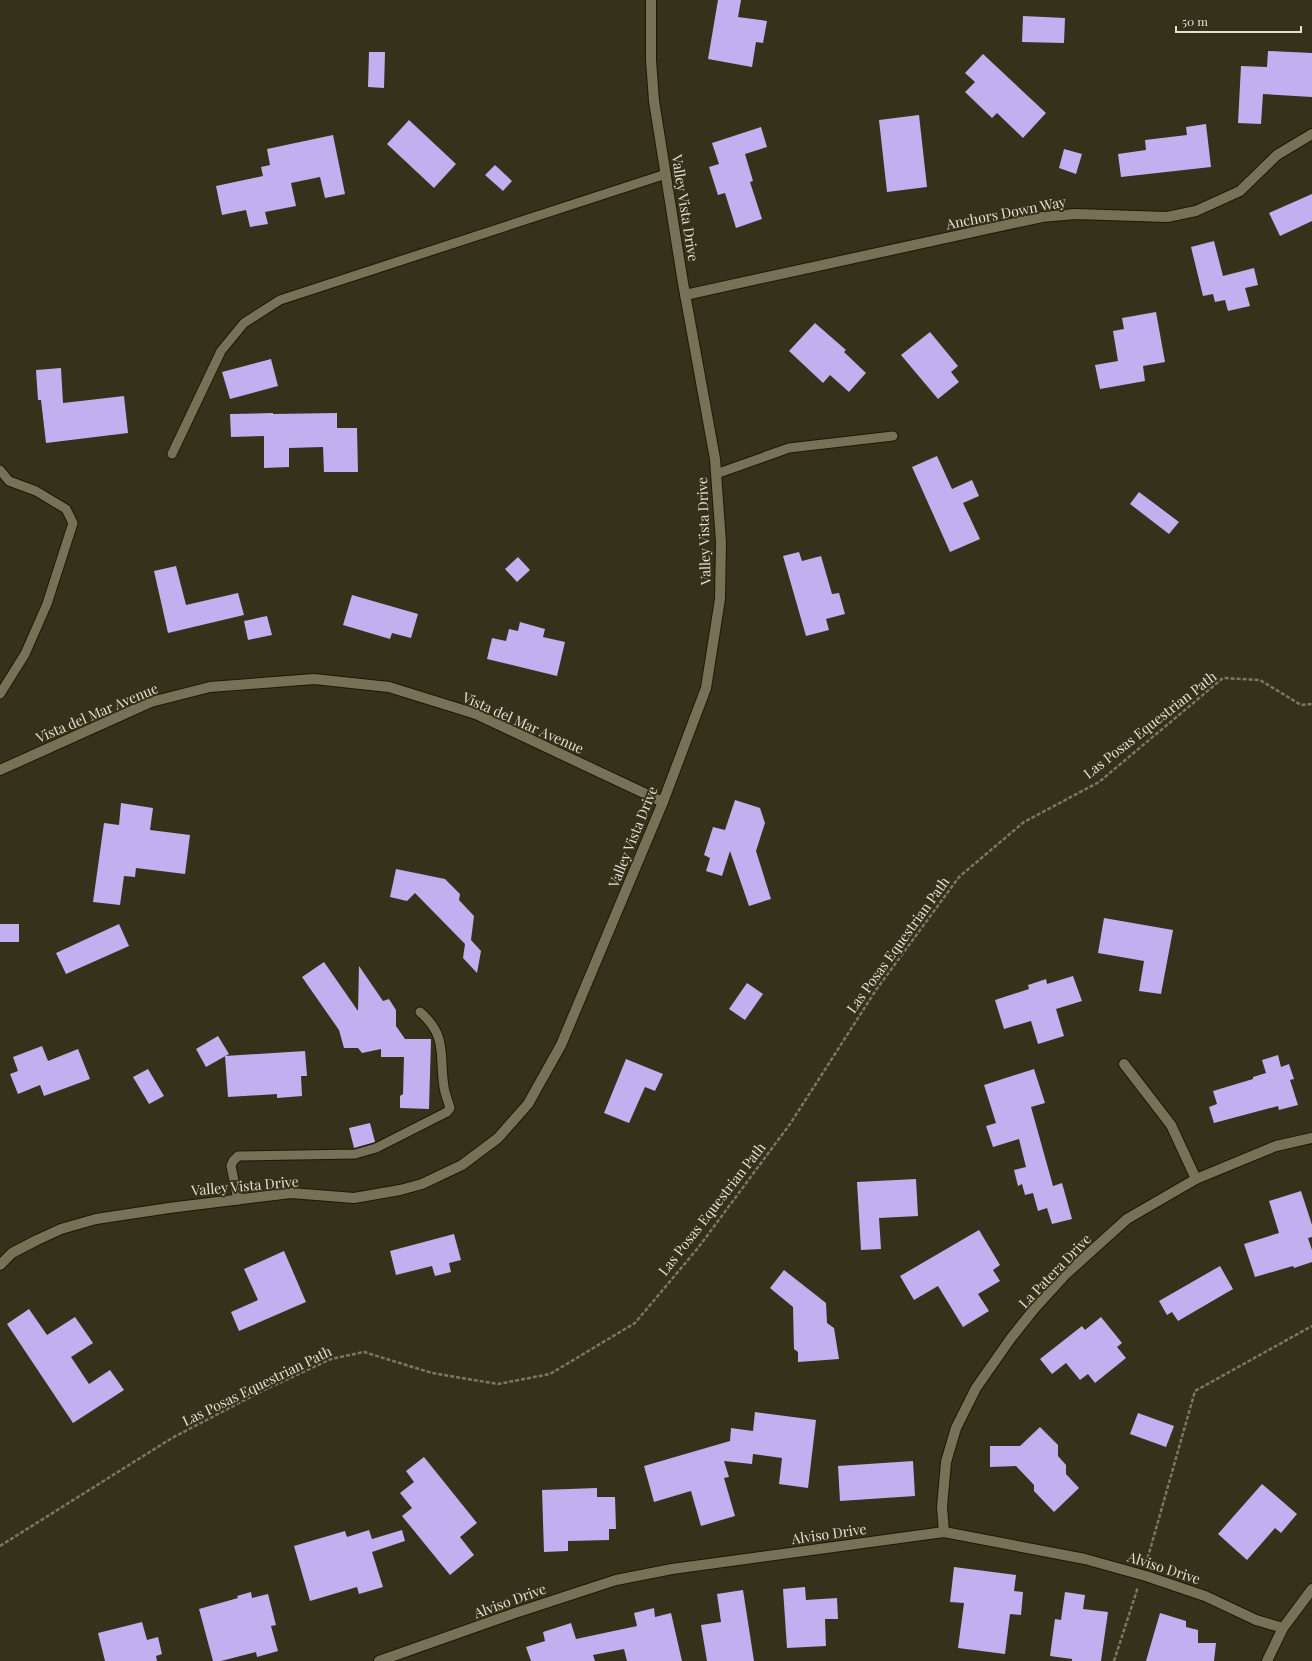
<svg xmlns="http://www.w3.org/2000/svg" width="1312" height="1661" font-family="'Playfair Display',serif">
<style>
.building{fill:#c2aff0}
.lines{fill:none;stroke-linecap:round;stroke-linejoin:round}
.service-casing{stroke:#1e1903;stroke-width:11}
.minor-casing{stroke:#1e1903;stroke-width:12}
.path{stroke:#7c7764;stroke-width:2.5;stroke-dasharray:4 2;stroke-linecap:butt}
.service{stroke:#777158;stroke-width:9}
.minor{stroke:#777158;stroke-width:10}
.labels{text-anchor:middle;stroke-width:4;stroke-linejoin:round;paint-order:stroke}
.street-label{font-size:14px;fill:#e4e1d3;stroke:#36311a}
</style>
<rect width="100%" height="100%" fill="#36311a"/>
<g class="building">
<polygon points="718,0 741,0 738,17 767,21 763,43 756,42 752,67 708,59"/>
<polygon points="1023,16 1065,18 1064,43 1022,42"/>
<polygon points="1268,51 1312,53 1312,97 1263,94 1261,124 1238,123 1241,66 1267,67"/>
<polygon points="369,52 385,52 384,88 368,87"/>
<polygon points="983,54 1046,113 1023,138 997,113 992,118 965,92 975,82 965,73"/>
<polygon points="919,115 927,187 887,192 879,120"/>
<polygon points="409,120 456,164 434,188 387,144"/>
<polygon points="1206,124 1211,167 1121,177 1118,154 1146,150 1145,140 1187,135 1186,127"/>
<polygon points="761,127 767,147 745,154 753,181 750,182 762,219 736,228 725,193 718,195 709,167 719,164 712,143"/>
<polygon points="333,135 345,194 325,198 320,177 291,183 296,206 265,212 268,224 250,227 246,210 222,215 216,186 263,176 261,167 270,165 267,149"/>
<polygon points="1064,149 1082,154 1076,174 1059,168"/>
<polygon points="495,165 512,181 503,191 485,175"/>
<polygon points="1312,194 1312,221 1280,236 1269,213"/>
<polygon points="1214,241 1223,276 1254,268 1258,285 1245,288 1250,306 1228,311 1225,300 1215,302 1213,294 1203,296 1191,247"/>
<polygon points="1156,312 1165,362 1143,366 1145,381 1100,389 1095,365 1118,361 1113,331 1124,329 1122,318"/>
<polygon points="815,323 846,350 844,352 866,373 849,392 830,375 823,383 789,351"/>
<polygon points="930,332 958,366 951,372 959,382 938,399 901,355"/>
<polygon points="271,359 278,386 230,399 222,372"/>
<polygon points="61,368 63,403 124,396 128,433 46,443 41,400 38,400 36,370"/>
<polygon points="273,413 273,414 337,413 337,428 357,428 358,472 324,472 323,447 289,448 289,467 264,468 264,436 231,437 230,414"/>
<polygon points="937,456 952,489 972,480 979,496 963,503 980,539 950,552 912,467"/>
<polygon points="1139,492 1179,522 1169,534 1130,504"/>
<polygon points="799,552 802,561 821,556 832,594 839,593 845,614 826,619 829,630 806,636 783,556"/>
<polygon points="518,557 530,570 517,582 505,569"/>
<polygon points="176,566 186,605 238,593 244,615 168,633 154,571"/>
<polygon points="352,595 418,614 411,638 392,633 390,639 343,625"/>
<polygon points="267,616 272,635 248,640 244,621"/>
<polygon points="520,622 545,629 543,637 565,642 557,676 487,659 492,638 506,641 509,629 518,631"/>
<polygon points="735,800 760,808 765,823 756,851 771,899 749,906 730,851 722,876 706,871 710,858 704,855 713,827 725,830"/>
<polygon points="121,803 153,808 150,830 190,835 185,874 136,868 135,877 124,876 120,905 93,902 104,823 119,825"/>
<polygon points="396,869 445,879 460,894 459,900 474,916 471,940 481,951 477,973 463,958 465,944 415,893 407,901 390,897"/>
<polygon points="1104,918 1173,930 1161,994 1139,991 1144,961 1098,953"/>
<rect x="0" y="924" width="19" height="18"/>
<polygon points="119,924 129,946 66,974 56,953"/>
<polygon points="324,962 358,1011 359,966 383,1001 389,999 396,1010 396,1026 405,1039 431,1039 429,1109 400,1108 400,1096 403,1094 404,1057 381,1057 381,1049 362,1053 358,1048 344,1048 339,1030 302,977"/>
<polygon points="1073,976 1082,1001 1056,1009 1064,1036 1038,1044 1031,1021 1004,1029 995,1000 1029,989 1028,985 1046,979 1047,984"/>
<polygon points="747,983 763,994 745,1020 729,1009"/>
<polygon points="218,1036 229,1054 206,1067 196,1049"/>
<polygon points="42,1046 48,1061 78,1049 90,1079 44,1096 40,1085 18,1094 10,1074 18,1071 13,1057"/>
<polygon points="305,1051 307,1076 301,1076 302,1096 277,1098 277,1094 228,1097 225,1056"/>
<polygon points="1278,1055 1281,1067 1289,1064 1294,1079 1290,1080 1298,1105 1279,1110 1278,1106 1214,1123 1209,1107 1217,1104 1213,1091 1253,1079 1253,1077 1266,1073 1262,1060"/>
<polygon points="626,1059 663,1074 655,1091 645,1087 629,1123 604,1113"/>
<polygon points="148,1069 164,1096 149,1104 133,1077"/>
<polygon points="1034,1069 1045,1103 1031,1107 1053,1186 1062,1183 1072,1219 1052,1224 1047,1208 1038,1211 1033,1193 1025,1195 1022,1184 1018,1186 1014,1170 1026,1167 1019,1139 993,1147 986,1126 996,1123 984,1085"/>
<polygon points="370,1123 375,1142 354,1148 349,1128"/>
<polygon points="916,1179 918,1216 879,1218 881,1249 861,1250 857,1182"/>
<polygon points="1301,1191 1312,1225 1312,1237 1308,1238 1312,1250 1312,1262 1294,1268 1293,1266 1255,1277 1244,1244 1279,1233 1269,1201"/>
<polygon points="979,1230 1000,1265 993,1270 1000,1281 978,1294 989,1311 963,1327 938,1286 914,1300 900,1276"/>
<polygon points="454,1234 461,1260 449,1263 451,1272 435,1276 432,1266 396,1275 390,1251"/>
<polygon points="284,1251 306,1302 239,1331 231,1312 258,1300 244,1269"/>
<polygon points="1220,1266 1233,1289 1178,1321 1172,1312 1167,1315 1159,1301"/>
<polygon points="784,1270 826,1303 827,1323 834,1328 839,1359 798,1362 798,1352 794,1349 793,1307 770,1288"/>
<polygon points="29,1309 47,1335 75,1317 93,1343 71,1357 89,1384 110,1370 124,1390 73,1423 7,1324"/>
<polygon points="1101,1317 1122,1343 1117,1347 1126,1358 1095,1383 1088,1374 1080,1380 1066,1363 1052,1374 1040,1359 1082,1326 1085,1330"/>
<polygon points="755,1412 816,1420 808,1488 779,1484 782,1458 753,1454 752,1464 724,1461 729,1477 724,1478 735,1516 701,1526 691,1491 654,1502 644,1466 730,1441 731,1428 753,1431"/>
<polygon points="1138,1413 1174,1426 1166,1447 1130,1434"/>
<polygon points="1040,1427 1058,1445 1058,1456 1066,1465 1066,1474 1079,1488 1054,1512 1034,1491 1034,1485 1016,1466 990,1467 990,1446 1020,1446"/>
<polygon points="424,1457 477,1523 460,1537 474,1555 450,1575 402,1516 412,1508 400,1493 414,1482 406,1471"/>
<polygon points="913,1461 915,1496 840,1501 838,1466"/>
<polygon points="1262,1484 1297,1514 1281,1533 1275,1528 1247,1560 1218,1534"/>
<polygon points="597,1488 597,1497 615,1497 616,1529 609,1529 609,1540 568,1541 568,1551 544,1552 542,1490"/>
<polygon points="369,1530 372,1539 402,1530 405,1541 372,1552 383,1587 359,1594 357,1587 310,1601 294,1546 345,1531 347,1537"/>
<polygon points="954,1567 1016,1575 1014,1591 1023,1592 1021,1615 1010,1614 1005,1654 958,1648 964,1603 950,1602"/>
<polygon points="805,1587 806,1600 837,1598 838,1619 825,1619 826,1646 787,1648 783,1589"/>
<polygon points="743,1590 754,1661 707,1661 701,1625 721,1622 717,1594"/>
<polygon points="251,1592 252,1598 268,1594 276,1625 271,1626 278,1651 257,1657 256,1652 221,1661 213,1661 199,1609 238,1598 237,1596"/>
<polygon points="1065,1592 1085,1595 1083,1609 1108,1612 1101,1661 1072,1661 1072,1659 1050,1656 1055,1619 1061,1620"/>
<polygon points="654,1608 655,1617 671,1613 682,1661 627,1661 624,1649 593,1655 595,1661 531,1661 526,1647 545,1641 543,1632 571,1623 576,1639 637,1626 634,1613"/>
<polygon points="1160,1613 1186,1621 1186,1627 1198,1630 1198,1643 1216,1643 1214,1661 1146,1661"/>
<polygon points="142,1622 147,1640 158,1637 162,1654 156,1656 157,1661 105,1661 98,1633"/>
</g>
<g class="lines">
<defs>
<g id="service">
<polyline points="172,454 221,351 244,323 280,300 666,174"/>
<polyline points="0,470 9,481 36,491 66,509 73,523 47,604 25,654 0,694"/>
<polyline points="716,474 789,448 893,436"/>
<path d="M238,1200L231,1166L233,1161L238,1156L355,1154L376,1148L447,1112L450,1108C448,1101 445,1094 444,1087C439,1055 448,1036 420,1012"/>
</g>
<g id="minor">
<polyline points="685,295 1042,217 1075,214 1167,217 1196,211 1240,191 1277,155 1312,134"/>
<polyline points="0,770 151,702 210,687 314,679 389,687 476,714 663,802"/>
<polyline points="1124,1064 1171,1125 1196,1179"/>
<polyline points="0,1265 12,1253 37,1240 61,1229 96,1219 169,1208 291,1193 354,1198 400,1190 422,1184 462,1165 498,1138 528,1104 561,1045 663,802 706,688 720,599 721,542 715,459 683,283 654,101 651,60 651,0"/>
<polyline points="944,1532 942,1507 946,1462 956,1428 976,1388 1011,1338 1035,1308 1066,1274 1127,1219 1196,1179 1276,1146 1312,1138"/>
<polyline points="379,1661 515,1613 616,1580 672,1569 944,1532 1085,1559 1146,1576 1205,1596 1256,1620 1283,1628"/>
<polyline points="1267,1661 1283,1628 1312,1589"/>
</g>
</defs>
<use href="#service" class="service-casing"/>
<use href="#minor" class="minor-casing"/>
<g class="path">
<polyline points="0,1546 172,1438 262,1391 331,1359 364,1352 432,1373 498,1384 550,1374 635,1323 698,1248 790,1124 876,990 959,877 1024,822 1099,782 1223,678 1260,680 1301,705 1312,704"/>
<polyline points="1146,1564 1195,1391 1312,1326"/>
<polyline points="1114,1661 1138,1587"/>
</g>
<use href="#service" class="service"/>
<use href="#minor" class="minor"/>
</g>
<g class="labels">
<g class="street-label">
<text transform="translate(685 208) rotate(81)" y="5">Valley Vista Drive</text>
<text transform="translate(1006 213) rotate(-11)" y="5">Anchors Down Way</text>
<text transform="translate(704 531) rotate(-92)" y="5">Valley Vista Drive</text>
<text transform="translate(97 713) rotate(-23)" y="5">Vista del Mar Avenue</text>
<text transform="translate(523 723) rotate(24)" y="5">Vista del Mar Avenue</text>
<text transform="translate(1150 725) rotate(-38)" y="5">Las Posas Equestrian Path</text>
<text transform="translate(633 837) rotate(-68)" y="5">Valley Vista Drive</text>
<text transform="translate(898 945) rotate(-54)" y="5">Las Posas Equestrian Path</text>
<text transform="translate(245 1186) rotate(-5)" y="5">Valley Vista Drive</text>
<text transform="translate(712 1209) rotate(-52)" y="5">Las Posas Equestrian Path</text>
<text transform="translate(1055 1271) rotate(-46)" y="5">La Patera Drive</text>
<text transform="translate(257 1386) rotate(-26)" y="5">Las Posas Equestrian Path</text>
<text transform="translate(829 1534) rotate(-8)" y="5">Alviso Drive</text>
<text transform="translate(1164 1568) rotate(18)" y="5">Alviso Drive</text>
<text transform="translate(510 1601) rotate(-20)" y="5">Alviso Drive</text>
</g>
</g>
<path d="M1176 26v6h125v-6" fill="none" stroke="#e4e1d3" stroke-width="2"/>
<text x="1182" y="26" font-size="12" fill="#e4e1d3" stroke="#36311a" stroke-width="3" paint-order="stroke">50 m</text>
</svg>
